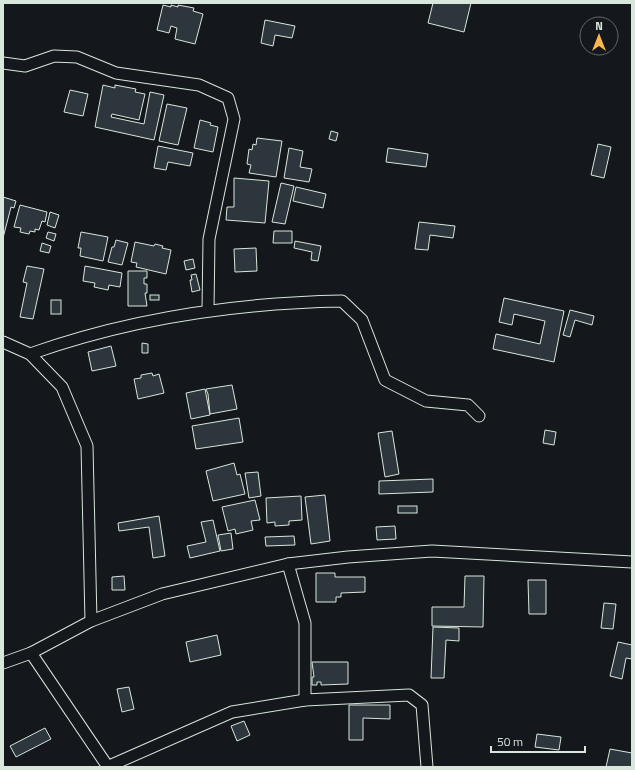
<svg xmlns="http://www.w3.org/2000/svg" width="635" height="770" font-family="'Titillium Web',sans-serif">
<style>
.building{fill:#2c363c;stroke:#d8e6dc}
.lines{fill:none;stroke-linecap:round;stroke-linejoin:round}
.minor-casing{stroke:#d8e6dc;stroke-width:13}
.minor{stroke:#14181c;stroke-width:11}
</style>
<rect width="100%" height="100%" fill="#14181c"/>
<g class="building">
<polygon points="433,3 471,3 464,32 428,23"/>
<polygon points="163,5 171,7 171,5 178,7 178,5 194,8 193,11 203,14 195,44 175,39 177,28 171,26 169,33 157,30"/>
<polygon points="265,20 295,26 292,38 275,35 273,46 261,43"/>
<polygon points="103,85 115,88 115,85 136,89 135,92 145,94 139,120 112,114 111,117 144,124 150,92 164,95 154,140 95,127"/>
<polygon points="70,90 88,94 83,116 64,112"/>
<polygon points="167,104 187,108 178,145 159,141"/>
<polygon points="200,120 211,123 210,125 218,127 213,152 194,148"/>
<polygon points="331,131 338,133 336,141 329,139"/>
<polygon points="257,138 282,141 276,177 249,173 251,165 247,164 249,149 252,150 253,144 256,145"/>
<polygon points="598,144 611,147 604,178 591,175"/>
<polygon points="158,146 193,153 190,166 168,162 166,170 154,168"/>
<polygon points="289,148 303,151 300,167 312,169 309,182 284,178"/>
<polygon points="388,148 428,154 426,167 386,162"/>
<polygon points="234,178 269,181 265,223 226,220 227,207 234,207"/>
<polygon points="281,183 294,186 285,224 272,222"/>
<polygon points="296,187 326,194 323,208 293,201"/>
<polygon points="3,197 16,201 14,208 11,207 3,238"/>
<polygon points="20,205 47,212 45,222 42,221 39,230 35,229 35,232 30,231 29,234 20,232 21,228 14,227"/>
<polygon points="50,212 59,215 55,228 47,225"/>
<polygon points="419,222 455,226 453,238 430,235 428,250 415,249"/>
<polygon points="274,231 292,231 292,243 273,243"/>
<polygon points="48,232 56,234 54,241 46,238"/>
<polygon points="81,232 108,237 103,261 80,256 81,248 78,248"/>
<polygon points="116,240 128,243 122,265 108,262 112,247 114,247"/>
<polygon points="295,241 321,246 318,261 311,260 312,252 294,248"/>
<polygon points="135,242 154,246 155,244 163,246 162,248 171,250 166,274 136,267 137,263 131,262"/>
<polygon points="42,243 51,246 49,253 40,251"/>
<polygon points="256,248 257,271 235,272 234,249"/>
<polygon points="193,259 195,268 186,270 184,261"/>
<polygon points="27,266 44,269 33,319 20,317 27,283 23,282"/>
<polygon points="85,266 122,273 120,287 109,285 108,290 94,287 95,283 83,281"/>
<polygon points="128,271 147,271 147,278 144,278 144,284 147,284 147,293 145,293 147,306 128,306"/>
<polygon points="196,274 200,290 192,292 190,280 192,280 191,275"/>
<rect x="150" y="295" width="9" height="5"/>
<polygon points="504,298 564,311 554,362 493,349 496,334 540,344 545,321 514,314 512,325 499,322"/>
<rect x="51" y="300" width="10" height="14"/>
<polygon points="570,310 594,316 592,325 575,320 570,337 563,335"/>
<polygon points="142,343 148,344 148,353 142,353"/>
<polygon points="111,346 116,366 92,371 88,352"/>
<polygon points="152,373 153,376 159,374 164,393 138,399 134,379 141,378 141,375"/>
<polygon points="232,385 237,409 210,414 208,394 206,389"/>
<polygon points="205,389 210,415 191,419 186,393"/>
<polygon points="239,418 243,442 196,449 192,426"/>
<polygon points="545,430 556,432 554,445 543,443"/>
<polygon points="392,431 399,474 385,477 378,433"/>
<polygon points="234,463 237,475 240,474 245,494 213,501 206,471"/>
<polygon points="258,472 261,496 249,498 245,473"/>
<polygon points="433,479 433,492 379,494 379,481"/>
<polygon points="325,495 330,541 311,544 305,497"/>
<polygon points="301,496 302,520 289,521 289,525 275,526 275,522 267,523 266,498"/>
<polygon points="255,500 260,520 251,521 253,530 236,534 235,529 228,531 222,507"/>
<rect x="398" y="506" width="19" height="7"/>
<polygon points="159,516 165,556 153,558 149,527 119,531 118,523"/>
<polygon points="213,520 220,551 190,558 187,546 206,542 201,522"/>
<polygon points="395,526 396,539 377,540 376,527"/>
<polygon points="231,533 233,549 221,551 218,535"/>
<polygon points="294,536 295,545 266,546 265,537"/>
<polygon points="316,573 335,573 335,577 365,577 365,592 341,593 341,597 336,597 336,602 316,602"/>
<polygon points="124,576 125,590 112,590 112,577"/>
<polygon points="465,576 484,576 483,627 432,626 432,607 464,607"/>
<polygon points="528,580 546,580 546,614 529,614"/>
<polygon points="604,603 616,604 613,629 601,628"/>
<polygon points="433,627 459,628 459,641 446,640 444,678 431,678"/>
<polygon points="217,635 221,655 190,662 186,642"/>
<polygon points="618,642 632,645 632,659 626,658 622,679 610,676"/>
<polygon points="312,662 348,662 348,684 321,685 321,682 317,682 317,685 312,685 312,677 314,677"/>
<polygon points="129,687 134,709 122,712 117,689"/>
<polygon points="349,705 390,705 390,719 363,718 363,740 349,740"/>
<polygon points="244,721 250,735 237,741 231,726"/>
<polygon points="45,728 51,739 16,757 10,746"/>
<polygon points="537,734 561,737 559,750 535,747"/>
<polygon points="610,749 632,753 632,767 606,767"/>
</g>
<g class="lines">
<defs>
<g id="minor">
<polyline points="3,63 25,66 54,56 77,57 116,73 199,85 228,98 234,119 209,239 208,310"/>
<polyline points="3,342 30,354 62,387 87,446 91,621"/>
<path d="M30,354C131,318 235,303 342,301L362,320L385,380L426,401L468,405L479,416"/>
<polyline points="288,564 305,623 305,700"/>
<polyline points="31,653 108,767"/>
<polyline points="3,663 31,653 91,621 162,594 288,564 348,557 432,551 632,562"/>
<polyline points="107,767 232,712 305,700 409,695 422,705 427,767"/>
</g>
</defs>
<use href="#minor" class="minor-casing"/>
<use href="#minor" class="minor"/>
</g>
<rect width="635" height="770" fill="none" stroke="#d8e6dc" stroke-width="8"/>
<g transform="translate(599 36)"><circle r="19" fill="#14181c" stroke="#626a69"/>
<path d="M0-3L7 15L0 10L-7 15Z" fill="#ffb74d"/>
<text y="-6" font-size="11" font-weight="bold" text-anchor="middle" fill="#d8e6dc">N</text>
</g>
<path d="M491 746v6h94v-6" fill="none" stroke="#d8e6dc" stroke-width="2"/>
<text x="497" y="746" font-size="12" fill="#d8e6dc" stroke="#14181c" stroke-width="3" paint-order="stroke">50 m</text>
</svg>
